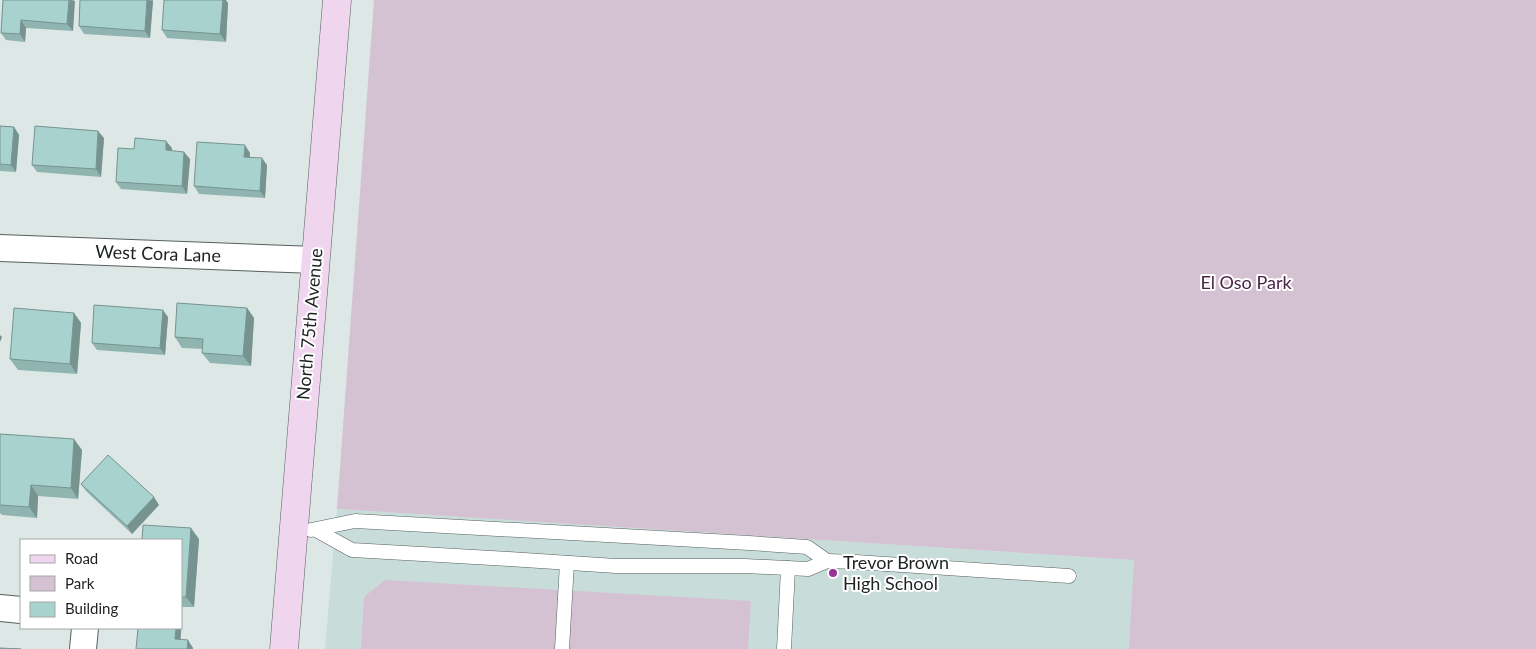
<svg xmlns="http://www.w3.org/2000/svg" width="1536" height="649" font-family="Lato,sans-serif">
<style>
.built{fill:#c8ddda}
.green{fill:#d4c2d2}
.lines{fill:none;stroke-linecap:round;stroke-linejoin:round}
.lane-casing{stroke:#56605e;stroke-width:15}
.street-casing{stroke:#56605e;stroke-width:28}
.secondary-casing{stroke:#56605e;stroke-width:29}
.lane{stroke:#fff;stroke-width:14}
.street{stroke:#fff;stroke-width:26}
.secondary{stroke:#f0d5ef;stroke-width:28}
.wall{fill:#90b5b1}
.shaded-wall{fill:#769390}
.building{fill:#a8d2ce;stroke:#769390}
.poi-dot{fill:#993398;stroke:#fff;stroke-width:2}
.labels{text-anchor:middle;stroke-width:4;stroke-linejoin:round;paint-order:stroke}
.street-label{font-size:18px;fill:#1e2222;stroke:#fff}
.park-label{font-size:18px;fill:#492548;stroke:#fff}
.poi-label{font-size:18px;fill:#1e2222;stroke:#fff;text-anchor:start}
</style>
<rect width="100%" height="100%" fill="#dce7e6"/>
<polygon class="built" points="337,509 1134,560 1536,649 325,649"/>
<g class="green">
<polygon points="374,0 1536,0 1536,649 1129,649 1134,560 337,509"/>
<polygon points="385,580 751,601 748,649 361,649 364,597"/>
</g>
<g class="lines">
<defs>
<g id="lane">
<polyline points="311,530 355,521 749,543 807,547 827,561"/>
<polyline points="316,530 352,550 509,559 616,566 745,566 808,569 827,561 856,562 1069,576"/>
<polyline points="562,649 567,563"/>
<polyline points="784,649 788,568"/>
</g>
<g id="street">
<polyline points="0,248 316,260"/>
<polyline points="0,608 21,610"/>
<polyline points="83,649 85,628"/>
</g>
<polyline id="secondary" points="284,649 337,0"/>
</defs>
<use href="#lane" class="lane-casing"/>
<use href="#street" class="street-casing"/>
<use href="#secondary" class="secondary-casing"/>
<use href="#lane" class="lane"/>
<use href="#street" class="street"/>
<use href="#secondary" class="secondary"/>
</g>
<g class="wall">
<polygon points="3,0 74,0 73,31 26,28 25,42 6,40 1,33"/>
<polygon points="80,0 153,0 150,38 84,34 79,26"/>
<polygon points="228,3 226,42 167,38 162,30"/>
<polygon points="0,126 14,127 19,135 16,172 0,171"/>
<polygon points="104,138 101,177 37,172 32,165"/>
<polygon points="172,148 171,151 190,159 187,194 121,189 116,182"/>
<polygon points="250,153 250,157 267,165 265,198 199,194 194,186"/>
<polygon points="247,308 254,318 251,366 210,363 202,353 203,349 182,348 175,337"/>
<polygon points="74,313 81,323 77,374 18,370 10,359"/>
<polygon points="168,317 165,355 97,350 92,343"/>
<polygon points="0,434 82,450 78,499 38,496 37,518 2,515 0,513"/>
<polygon points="81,484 159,505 132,534 86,491"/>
<polygon points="199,539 194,607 181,607 181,540"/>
</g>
<g class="shaded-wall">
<polygon points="69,0 75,1 73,31 67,24"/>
<polygon points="147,0 153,1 150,38 145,31"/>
<polygon points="223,0 226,0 228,3 226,42 220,34"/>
<polygon points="21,20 26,28 25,42 20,34"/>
<polygon points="14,127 19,135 16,172 11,165"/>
<polygon points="98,131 104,138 101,177 96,169"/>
<polygon points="166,141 172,148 171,158 166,150"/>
<polygon points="245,145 250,153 249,164 244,157"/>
<polygon points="184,152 190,159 187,194 182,186"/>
<polygon points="262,158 267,165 265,198 260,191"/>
<polygon points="247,308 254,318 251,366 243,356"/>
<polygon points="163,310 168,317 165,355 160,348"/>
<polygon points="74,313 81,323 77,374 70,364"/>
<polygon points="0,335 2,337 0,342"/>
<polygon points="74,439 82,450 78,499 71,488"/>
<polygon points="31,485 38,496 37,518 29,507"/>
<polygon points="154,497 159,505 132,534 127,526"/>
<polygon points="191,528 199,539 194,607 186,597"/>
<polygon points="181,618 182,620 180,647 175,639 176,628 181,628"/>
<polygon points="188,640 193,648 193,649 187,649"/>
</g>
<g class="building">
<polygon points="3,0 69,0 67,24 21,20 20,34 1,33"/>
<polygon points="80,0 147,0 145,31 79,26"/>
<polygon points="164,0 223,0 220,34 162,30"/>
<polygon points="0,126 14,127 11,165 0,164"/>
<polygon points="35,126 98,131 96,169 32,165"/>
<polygon points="135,138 166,141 166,150 184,152 182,186 116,182 118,148 134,149"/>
<polygon points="197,142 245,145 244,157 262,158 260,191 194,186"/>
<polygon points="177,303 247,308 243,356 202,353 203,339 175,337"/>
<polygon points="94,305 163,310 160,348 92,343"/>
<polygon points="14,308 74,313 70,364 10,359"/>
<polygon points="0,434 74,439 71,488 31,485 29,507 0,505"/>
<polygon points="108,455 154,497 127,526 81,484"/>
<polygon points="143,525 191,528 186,597 181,597 181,540 142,540"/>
<polygon points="138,628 176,628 175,639 188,640 187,649 136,649"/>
<polygon points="0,648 21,649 0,649"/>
</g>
<circle class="poi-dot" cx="833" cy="573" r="5"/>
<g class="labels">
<g class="street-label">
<text transform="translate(158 254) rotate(2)" y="6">West Cora Lane</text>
<text transform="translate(310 324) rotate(-85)" y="6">North 75th Avenue</text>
</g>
<g class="park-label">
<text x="1246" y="289">El Oso Park</text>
</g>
<g class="poi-label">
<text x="843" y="569">Trevor Brown<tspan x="843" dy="21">High School</tspan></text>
</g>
</g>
<rect x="20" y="539" width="162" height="90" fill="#ffffff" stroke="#a5a7a7"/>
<rect x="30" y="555" width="25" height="8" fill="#f0d5ef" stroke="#a5a7a7"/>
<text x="65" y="564" font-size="15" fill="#1e2222">Road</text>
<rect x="30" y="576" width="25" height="15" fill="#d4c2d2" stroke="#a5a7a7"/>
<text x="65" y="589" font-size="15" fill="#1e2222">Park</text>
<rect x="30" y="602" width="25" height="15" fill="#a8d2ce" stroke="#a5a7a7"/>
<text x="65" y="614" font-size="15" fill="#1e2222">Building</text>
</svg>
